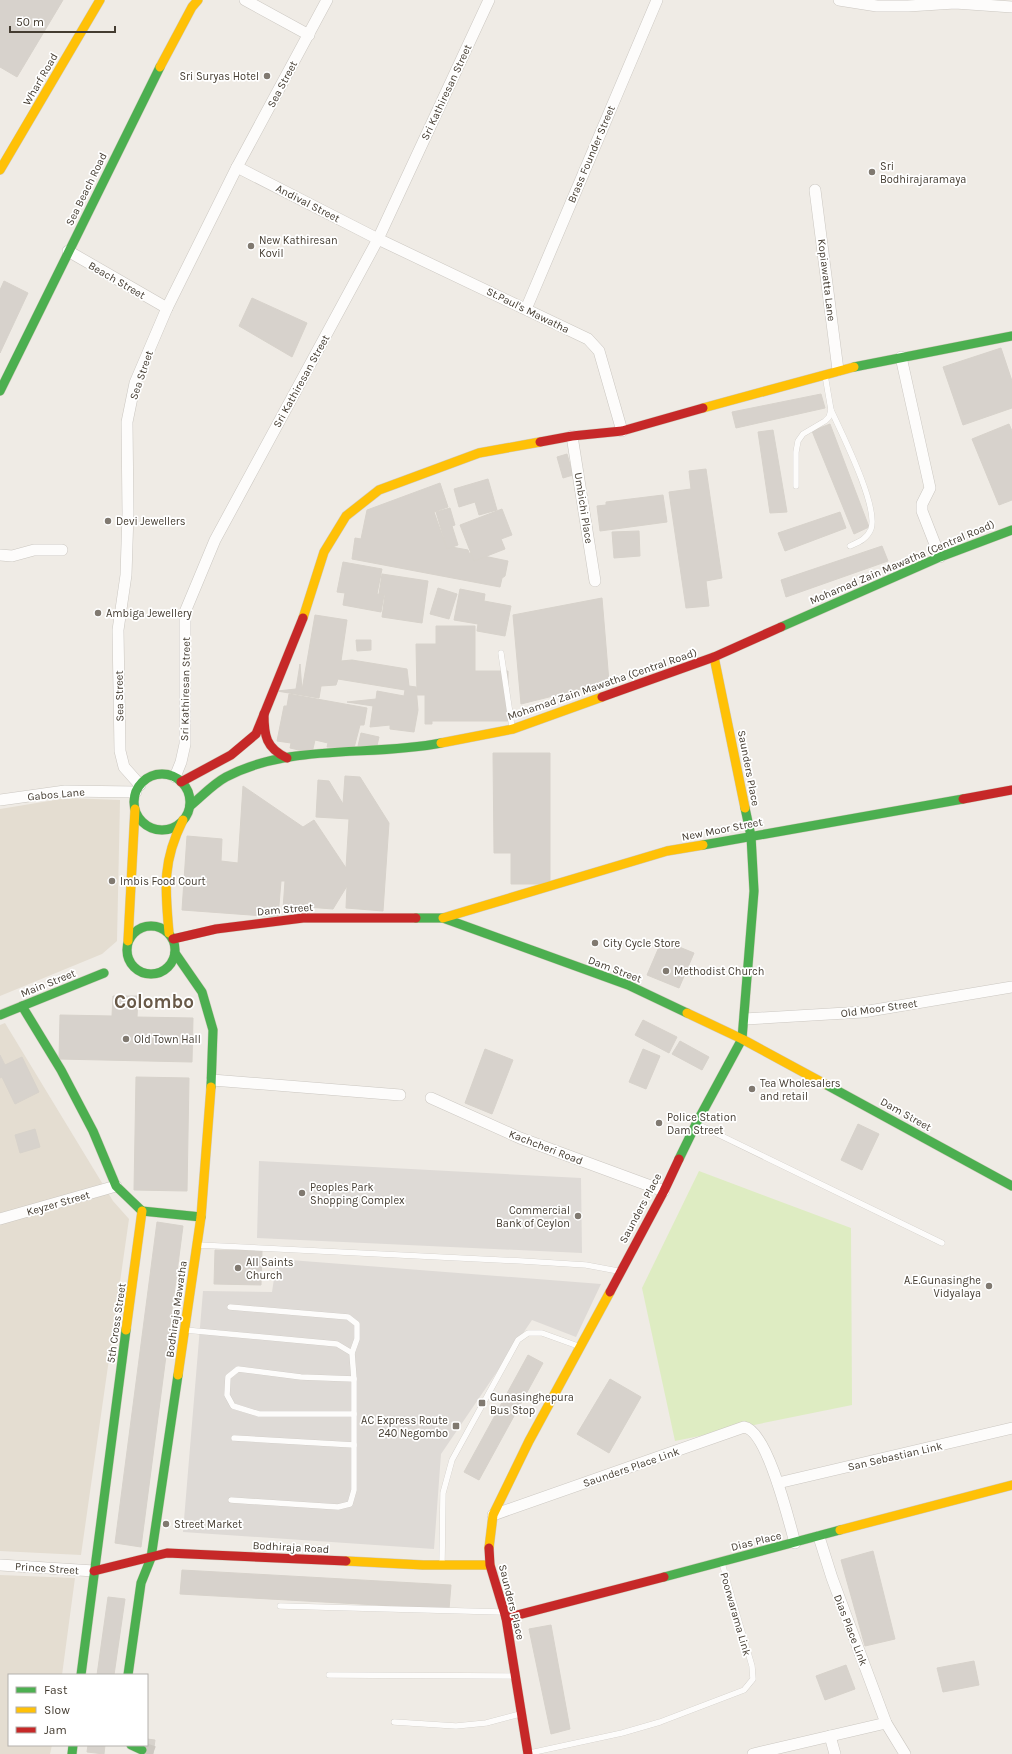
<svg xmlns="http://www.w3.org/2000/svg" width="1012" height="1754" font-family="Karla,sans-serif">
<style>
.residential{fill:#e4ddd1}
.green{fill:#deecc2}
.parking{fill:#dedad6}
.building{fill:#d7d2cc;stroke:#d7d2cb}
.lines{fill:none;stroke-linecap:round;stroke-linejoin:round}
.secondary-tunnel{stroke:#cdc8c1;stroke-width:16;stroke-dasharray:16 8;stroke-linecap:butt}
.lane-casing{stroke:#cbc7c1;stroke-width:6}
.street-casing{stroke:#cbc7c1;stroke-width:12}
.fast-casing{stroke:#d0cabc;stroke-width:10}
.slow-casing{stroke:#d0cabc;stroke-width:10}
.jam-casing{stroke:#d0cabc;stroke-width:10}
.lane{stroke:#fdfcfb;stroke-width:5.5}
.street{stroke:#fdfcfb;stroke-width:11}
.fast{stroke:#4caf50;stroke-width:9}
.slow{stroke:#ffc107;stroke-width:9}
.jam{stroke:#c62828;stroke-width:9}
.poi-dot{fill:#807970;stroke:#fff;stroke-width:1.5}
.labels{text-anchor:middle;stroke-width:3.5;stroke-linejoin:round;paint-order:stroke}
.poi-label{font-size:11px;fill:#443c31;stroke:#fff;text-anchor:start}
.street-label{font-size:11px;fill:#443c31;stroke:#fff}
.town-label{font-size:19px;font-weight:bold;fill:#685948;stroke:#fff}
</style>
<rect width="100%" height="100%" fill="#efebe5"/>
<g class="residential">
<polygon points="67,798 120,800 117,941 102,954 0,996 0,809"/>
<polygon points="5,1023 113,1201 129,1219 81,1555 0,1551 0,1025"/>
<polygon points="0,1575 75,1578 62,1675 9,1675 9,1745 52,1745 50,1754 0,1754"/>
</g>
<polygon class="green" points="699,1171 851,1228 852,1405 675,1441 642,1288"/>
<g class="parking">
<polygon points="259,1161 581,1178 582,1253 257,1238"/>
<polygon points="277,1259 601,1284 576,1337 532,1320 441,1454 434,1549 183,1532 203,1291 272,1292"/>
</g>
<g class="building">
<polygon points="0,0 63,0 17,77 0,67"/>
<polygon points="4,281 28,293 0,353 0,290"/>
<polygon points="252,298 307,323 292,357 239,326"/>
<polygon points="1001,348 1012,381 1012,408 963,425 943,367"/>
<polygon points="821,394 825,408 736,428 732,412"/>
<polygon points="830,424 869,527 854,534 812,431"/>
<polygon points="1009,424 1012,431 1012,500 999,505 972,439"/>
<polygon points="773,430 787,512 770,513 758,432"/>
<polygon points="567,454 573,475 563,478 557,457"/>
<polygon points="706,469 722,578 706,581 709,606 686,608 669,492 691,489 689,471"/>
<polygon points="488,479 497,510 479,515 475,502 459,507 454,489"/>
<polygon points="440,483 448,507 434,512 446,546 468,550 469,553 508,561 505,576 502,578 500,587 352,559 355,538 361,539 367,510"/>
<polygon points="663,495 667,522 600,531 597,506 606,505 606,502"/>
<polygon points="450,508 455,525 452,526 458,545 447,549 436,512"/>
<polygon points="502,509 512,535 501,539 505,549 474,561 460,525"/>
<polygon points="840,512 846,528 785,551 778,533"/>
<polygon points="639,531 640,556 614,558 612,532"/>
<polygon points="882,546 888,561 786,597 781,580"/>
<polygon points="343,562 382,569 377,594 384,595 381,612 343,605 345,593 337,592"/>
<polygon points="382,574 428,581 422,623 382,617 385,595 379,594"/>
<polygon points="438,588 457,594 449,619 430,614"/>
<polygon points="460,589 485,594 484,601 511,606 505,636 477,631 478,624 454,620"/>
<polygon points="602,598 609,682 521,704 513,615"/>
<polygon points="315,615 347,620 341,661 352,660 407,669 409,686 416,687 418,710 414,732 390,729 390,725 370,727 373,706 347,702 376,699 377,691 404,696 405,690 338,679 336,685 321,686 319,698 277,691 296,689 300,664 302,690"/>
<polygon points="436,626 475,626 475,671 508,671 508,721 432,721 432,724 425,724 425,695 417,695 416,644 436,644"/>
<polygon points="356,640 371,640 371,650 357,651"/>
<polygon points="289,694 367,708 364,725 360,725 354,748 327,747 328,743 315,740 312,753 290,748 291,743 277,741 284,706 287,706"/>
<polygon points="361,733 379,737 376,750 358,746"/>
<polygon points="493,753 550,753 550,884 511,884 511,853 494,853"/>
<polygon points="345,776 360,777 389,823 383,911 346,908 347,886 333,909 294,906 294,910 283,909 285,881 281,881 278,917 182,910 187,836 222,839 221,861 238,863 243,786 303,827 314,820 346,868 349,819 316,817 318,780 329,781 343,804"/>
<polygon points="662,940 694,953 679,988 647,975"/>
<polygon points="113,996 138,996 137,1017 193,1018 192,1062 59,1059 60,1015 112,1016"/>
<polygon points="643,1020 677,1037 669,1053 635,1035"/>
<polygon points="680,1041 709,1057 702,1070 672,1054"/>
<polygon points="485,1049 513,1060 492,1114 465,1103"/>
<polygon points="643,1049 660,1056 646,1089 629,1082"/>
<polygon points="0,1055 5,1065 22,1057 39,1092 15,1104 2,1077 0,1078"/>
<polygon points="136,1077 189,1078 187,1191 134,1190"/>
<polygon points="858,1124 879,1134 862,1170 841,1160"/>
<polygon points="35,1129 40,1147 20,1153 15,1135"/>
<polygon points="157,1222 183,1226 141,1547 115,1543"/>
<polygon points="215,1250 262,1251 261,1285 214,1284"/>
<polygon points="528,1355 543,1363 479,1480 464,1472"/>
<polygon points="610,1379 641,1397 609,1453 577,1434"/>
<polygon points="873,1551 895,1639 865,1646 841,1560"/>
<polygon points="182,1570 451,1585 449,1609 180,1594"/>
<polygon points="108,1597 125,1599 114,1675 97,1675"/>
<polygon points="551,1625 570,1729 551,1734 529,1629"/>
<polygon points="974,1661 979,1685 943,1692 937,1668"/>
<polygon points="846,1665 855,1689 825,1700 816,1676"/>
<polygon points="147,1739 155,1740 153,1754 142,1754 147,1745"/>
<polygon points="88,1745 105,1745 104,1754 87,1752"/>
</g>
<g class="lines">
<polyline class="secondary-tunnel" points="142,1750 153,1754"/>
<defs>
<g id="lane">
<path d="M831,410C841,432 879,507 871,529C867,539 859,542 850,546"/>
<polyline points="796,486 796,452 798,441 803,434 825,421 829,417 831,410 825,375"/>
<polyline points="501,653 512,727"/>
<polyline points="697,1124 942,1243"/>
<polyline points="198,1245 522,1261 586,1265 618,1271"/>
<polyline points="230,1307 348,1317 357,1324 357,1339 352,1353"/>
<polyline points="185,1330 337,1344 352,1353 354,1379 354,1490 350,1504 338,1507 231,1500"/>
<polyline points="354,1379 301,1377 238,1369 228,1377 227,1395 233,1406 259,1414 354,1414"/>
<polyline points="234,1438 354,1445"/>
<polyline points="442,1563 443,1493 452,1460 518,1340 528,1333 542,1333 578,1346"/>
<polyline points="280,1606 502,1612"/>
<polyline points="329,1675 514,1676"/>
<polyline points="394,1722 456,1726 486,1723 520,1714"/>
<polyline points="530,1753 622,1733 660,1722 744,1690 753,1679 752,1666 722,1563"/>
</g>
<g id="street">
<polyline points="245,0 309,35"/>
<polyline points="839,0 877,6 908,6 955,3 1012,7"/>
<polyline points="237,167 378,239 588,339 599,351 622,431"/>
<polyline points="815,190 838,370"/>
<polyline points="68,251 167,308"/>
<polyline points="526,309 657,0"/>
<polyline points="901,357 930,488 922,504 922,511 940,557"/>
<polyline points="572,436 595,581"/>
<polyline points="0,555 12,556 34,550 62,550"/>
<polyline points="175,777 181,762 185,744 185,612 215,540 378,239 489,0"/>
<polyline points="140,785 124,767 120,751 118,630 126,575 128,513 127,422 135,383 167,308 237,167 327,0"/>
<polyline points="0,800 65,791 136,792"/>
<polyline points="745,1019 863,1012 1012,987"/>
<polyline points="212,1080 400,1095"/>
<polyline points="431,1098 520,1138 664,1191"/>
<polyline points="0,1219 116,1186"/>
<polyline points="778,1483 1012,1428"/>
<path d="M493,1515L744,1427C767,1430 789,1521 795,1543"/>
<polyline points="819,1537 832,1578 886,1723 905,1754"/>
<polyline points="0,1565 94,1571"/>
<polyline points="830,1736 835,1754"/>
<polyline points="753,1754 886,1723"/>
</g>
<g id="fast">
<polyline points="854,367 1012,336"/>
<polyline points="0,391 160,67"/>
<polyline points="781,627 940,557 1012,530"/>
<circle cx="162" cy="802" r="28"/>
<path d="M190,806C201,797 213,784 226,777C290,743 371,757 441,743"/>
<polyline points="703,845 963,799"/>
<polyline points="416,918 443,918 628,985 687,1013"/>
<circle cx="151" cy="950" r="24"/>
<polyline points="175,953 202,992 213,1030 211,1087"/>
<polyline points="22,1006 61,1070 93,1131 116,1186 142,1211"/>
<polyline points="0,1015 104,973"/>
<polyline points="825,1084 1012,1186"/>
<polyline points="679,1159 696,1124 742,1039 754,891 751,836 745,808"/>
<polyline points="142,1211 201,1217"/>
<polyline points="664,1577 840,1530"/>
<polyline points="81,1675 126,1330"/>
<polyline points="128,1675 141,1583 151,1558 178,1375"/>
<polyline points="131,1745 142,1750"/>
<polyline points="72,1754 73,1745"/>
</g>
<g id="slow">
<polyline points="160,67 192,7 198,0"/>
<polyline points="0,170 100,0"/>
<polyline points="703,408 854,367"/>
<polyline points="303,618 324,552 346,516 379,490 479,453 540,442"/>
<polyline points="714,657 745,808"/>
<polyline points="441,743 513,729 602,697"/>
<polyline points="443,918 667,851 703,845"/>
<path d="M169,933C165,888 162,862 183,820"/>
<polyline points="128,941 135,809"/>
<polyline points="687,1013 742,1039 825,1084"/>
<polyline points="126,1330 142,1211"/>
<polyline points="178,1375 201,1217 211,1087"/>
<polyline points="840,1530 1012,1485"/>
<polyline points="489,1548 493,1515 529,1441 610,1292"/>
<polyline points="346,1561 423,1565 490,1565"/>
</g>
<g id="jam">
<polyline points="540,442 572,436 622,431 703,408"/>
<polyline points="602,697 714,657 781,627"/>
<path d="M264,714C264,736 266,748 287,758"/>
<polyline points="181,782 231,755 256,734 303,618"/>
<polyline points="963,799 1012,790"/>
<polyline points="173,939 216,929 303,918 416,918"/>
<polyline points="610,1292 664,1191 679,1159"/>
<polyline points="489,1548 490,1565 506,1618 528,1754"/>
<polyline points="94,1571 167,1553 346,1561"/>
<polyline points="506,1618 664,1577"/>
</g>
</defs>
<use href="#lane" class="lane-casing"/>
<use href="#street" class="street-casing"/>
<use href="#fast" class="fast-casing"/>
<use href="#slow" class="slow-casing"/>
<use href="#jam" class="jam-casing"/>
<use href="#lane" class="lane"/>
<use href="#street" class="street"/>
<use href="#fast" class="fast"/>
<use href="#slow" class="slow"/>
<use href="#jam" class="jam"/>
</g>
<g class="poi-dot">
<circle cx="267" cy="76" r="4"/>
<circle cx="872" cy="172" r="4"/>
<circle cx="251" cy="246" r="4"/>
<circle cx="108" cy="521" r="4"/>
<circle cx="98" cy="613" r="4"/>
<circle cx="112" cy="881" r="4"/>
<circle cx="595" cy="943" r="4"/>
<circle cx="666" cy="971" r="4"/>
<circle cx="126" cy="1039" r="4"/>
<circle cx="752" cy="1089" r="4"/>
<circle cx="659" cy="1123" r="4"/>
<circle cx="302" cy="1193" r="4"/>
<circle cx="578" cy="1216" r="4"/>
<circle cx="238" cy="1268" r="4"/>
<circle cx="989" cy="1286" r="4"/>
<rect x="478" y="1399" width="8" height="8" rx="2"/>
<rect x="452" y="1422" width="8" height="8" rx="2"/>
<circle cx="166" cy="1524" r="4"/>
</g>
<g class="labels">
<g class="poi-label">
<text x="259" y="80" text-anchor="end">Sri Suryas Hotel</text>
<text x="880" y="170">Sri<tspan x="880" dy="13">Bodhirajaramaya</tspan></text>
<text x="259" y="244">New Kathiresan<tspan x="259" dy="13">Kovil</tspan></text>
<text x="116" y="525">Devi Jewellers</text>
<text x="106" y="617">Ambiga Jewellery</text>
<text x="120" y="885">Imbis Food Court</text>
<text x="603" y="947">City Cycle Store</text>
<text x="674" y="975">Methodist Church</text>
<text x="134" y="1043">Old Town Hall</text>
<text x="760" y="1087">Tea Wholesalers<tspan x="760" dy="13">and retail</tspan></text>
<text x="667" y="1121">Police Station<tspan x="667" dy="13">Dam Street</tspan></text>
<text x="310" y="1191">Peoples Park<tspan x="310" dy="13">Shopping Complex</tspan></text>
<text x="570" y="1214" text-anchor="end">Commercial<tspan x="570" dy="13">Bank of Ceylon</tspan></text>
<text x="246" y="1266">All Saints<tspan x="246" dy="13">Church</tspan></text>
<text x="981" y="1284" text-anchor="end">A.E.Gunasinghe<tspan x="981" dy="13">Vidyalaya</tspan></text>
<text x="490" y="1401">Gunasinghepura<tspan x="490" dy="13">Bus Stop</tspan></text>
<text x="448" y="1424" text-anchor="end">AC Express Route<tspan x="448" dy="13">240 Negombo</tspan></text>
<text x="174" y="1528">Street Market</text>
</g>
<g class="street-label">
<text transform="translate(40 79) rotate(-60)" y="4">Wharf Road</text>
<text transform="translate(282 84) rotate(-62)" y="4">Sea Street</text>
<text transform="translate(446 92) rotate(-65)" y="4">Sri Kathiresan Street</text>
<text transform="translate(591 154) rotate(-67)" y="4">Brass Founder Street</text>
<text transform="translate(86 189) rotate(-64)" y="4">Sea Beach Road</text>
<text transform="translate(308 203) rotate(27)" y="4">Andival Street</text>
<text transform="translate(117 280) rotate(30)" y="4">Beach Street</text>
<text transform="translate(827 280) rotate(83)" y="4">Kopiawatta Lane</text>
<text transform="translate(528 310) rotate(26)" y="4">St.Paul's Mawatha</text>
<text transform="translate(141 375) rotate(-71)" y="4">Sea Street</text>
<text transform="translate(301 381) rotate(-61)" y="4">Sri Kathiresan Street</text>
<text transform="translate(584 508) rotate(81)" y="4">Umbichi Place</text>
<text transform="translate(902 562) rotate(-23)" y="4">Mohamad Zain Mawatha (Central Road)</text>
<text transform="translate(602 684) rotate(-19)" y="4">Mohamad Zain Mawatha (Central Road)</text>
<text transform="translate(185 689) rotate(-89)" y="4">Sri Kathiresan Street</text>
<text transform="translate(119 696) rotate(-91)" y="4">Sea Street</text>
<text transform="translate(749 768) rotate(79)" y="4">Saunders Place</text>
<text transform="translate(56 794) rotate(-5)" y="4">Gabos Lane</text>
<text transform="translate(722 829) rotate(-11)" y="4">New Moor Street</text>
<text transform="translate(285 909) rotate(-5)" y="4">Dam Street</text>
<text transform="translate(615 969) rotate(21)" y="4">Dam Street</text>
<text transform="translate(48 983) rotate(-22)" y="4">Main Street</text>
<text transform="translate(879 1008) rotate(-8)" y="4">Old Moor Street</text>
<text transform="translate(906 1114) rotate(29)" y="4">Dam Street</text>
<text transform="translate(546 1147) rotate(21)" y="4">Kachcheri Road</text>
<text transform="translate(58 1203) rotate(-16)" y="4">Keyzer Street</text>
<text transform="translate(640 1208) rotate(-62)" y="4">Saunders Place</text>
<text transform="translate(176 1309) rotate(-82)" y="4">Bodhiraja Mawatha</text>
<text transform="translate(116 1323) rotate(-82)" y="4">5th Cross Street</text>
<text transform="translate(895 1456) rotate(-13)" y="4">San Sebastian Link</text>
<text transform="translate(631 1467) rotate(-19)" y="4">Saunders Place Link</text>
<text transform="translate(756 1541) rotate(-14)" y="4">Dias Place</text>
<text transform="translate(291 1547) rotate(3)" y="4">Bodhiraja Road</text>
<text transform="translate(47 1568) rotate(4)" y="4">Prince Street</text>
<text transform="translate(512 1602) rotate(76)" y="4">Saunders Place</text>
<text transform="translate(736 1614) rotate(74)" y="4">Poorwarama Link</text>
<text transform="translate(851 1630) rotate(69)" y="4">Dias Place Link</text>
</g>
<g class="town-label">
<text x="154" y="1008">Colombo</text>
</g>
</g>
<rect x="8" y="1674" width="140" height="72" fill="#ffffff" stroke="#b4b1ad"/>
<rect x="16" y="1687" width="20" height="6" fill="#4caf50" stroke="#b4b1ad"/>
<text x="44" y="1694" font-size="12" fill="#443c31">Fast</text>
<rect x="16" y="1707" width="20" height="6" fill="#ffc107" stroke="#b4b1ad"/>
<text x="44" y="1714" font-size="12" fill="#443c31">Slow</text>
<rect x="16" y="1727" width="20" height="6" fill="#c62828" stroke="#b4b1ad"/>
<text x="44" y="1734" font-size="12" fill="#443c31">Jam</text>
<path d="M10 26v6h105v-6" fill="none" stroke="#443c31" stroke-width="2"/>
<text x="16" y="26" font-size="12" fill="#443c31" stroke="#ffffff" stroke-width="3" paint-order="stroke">50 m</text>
</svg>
